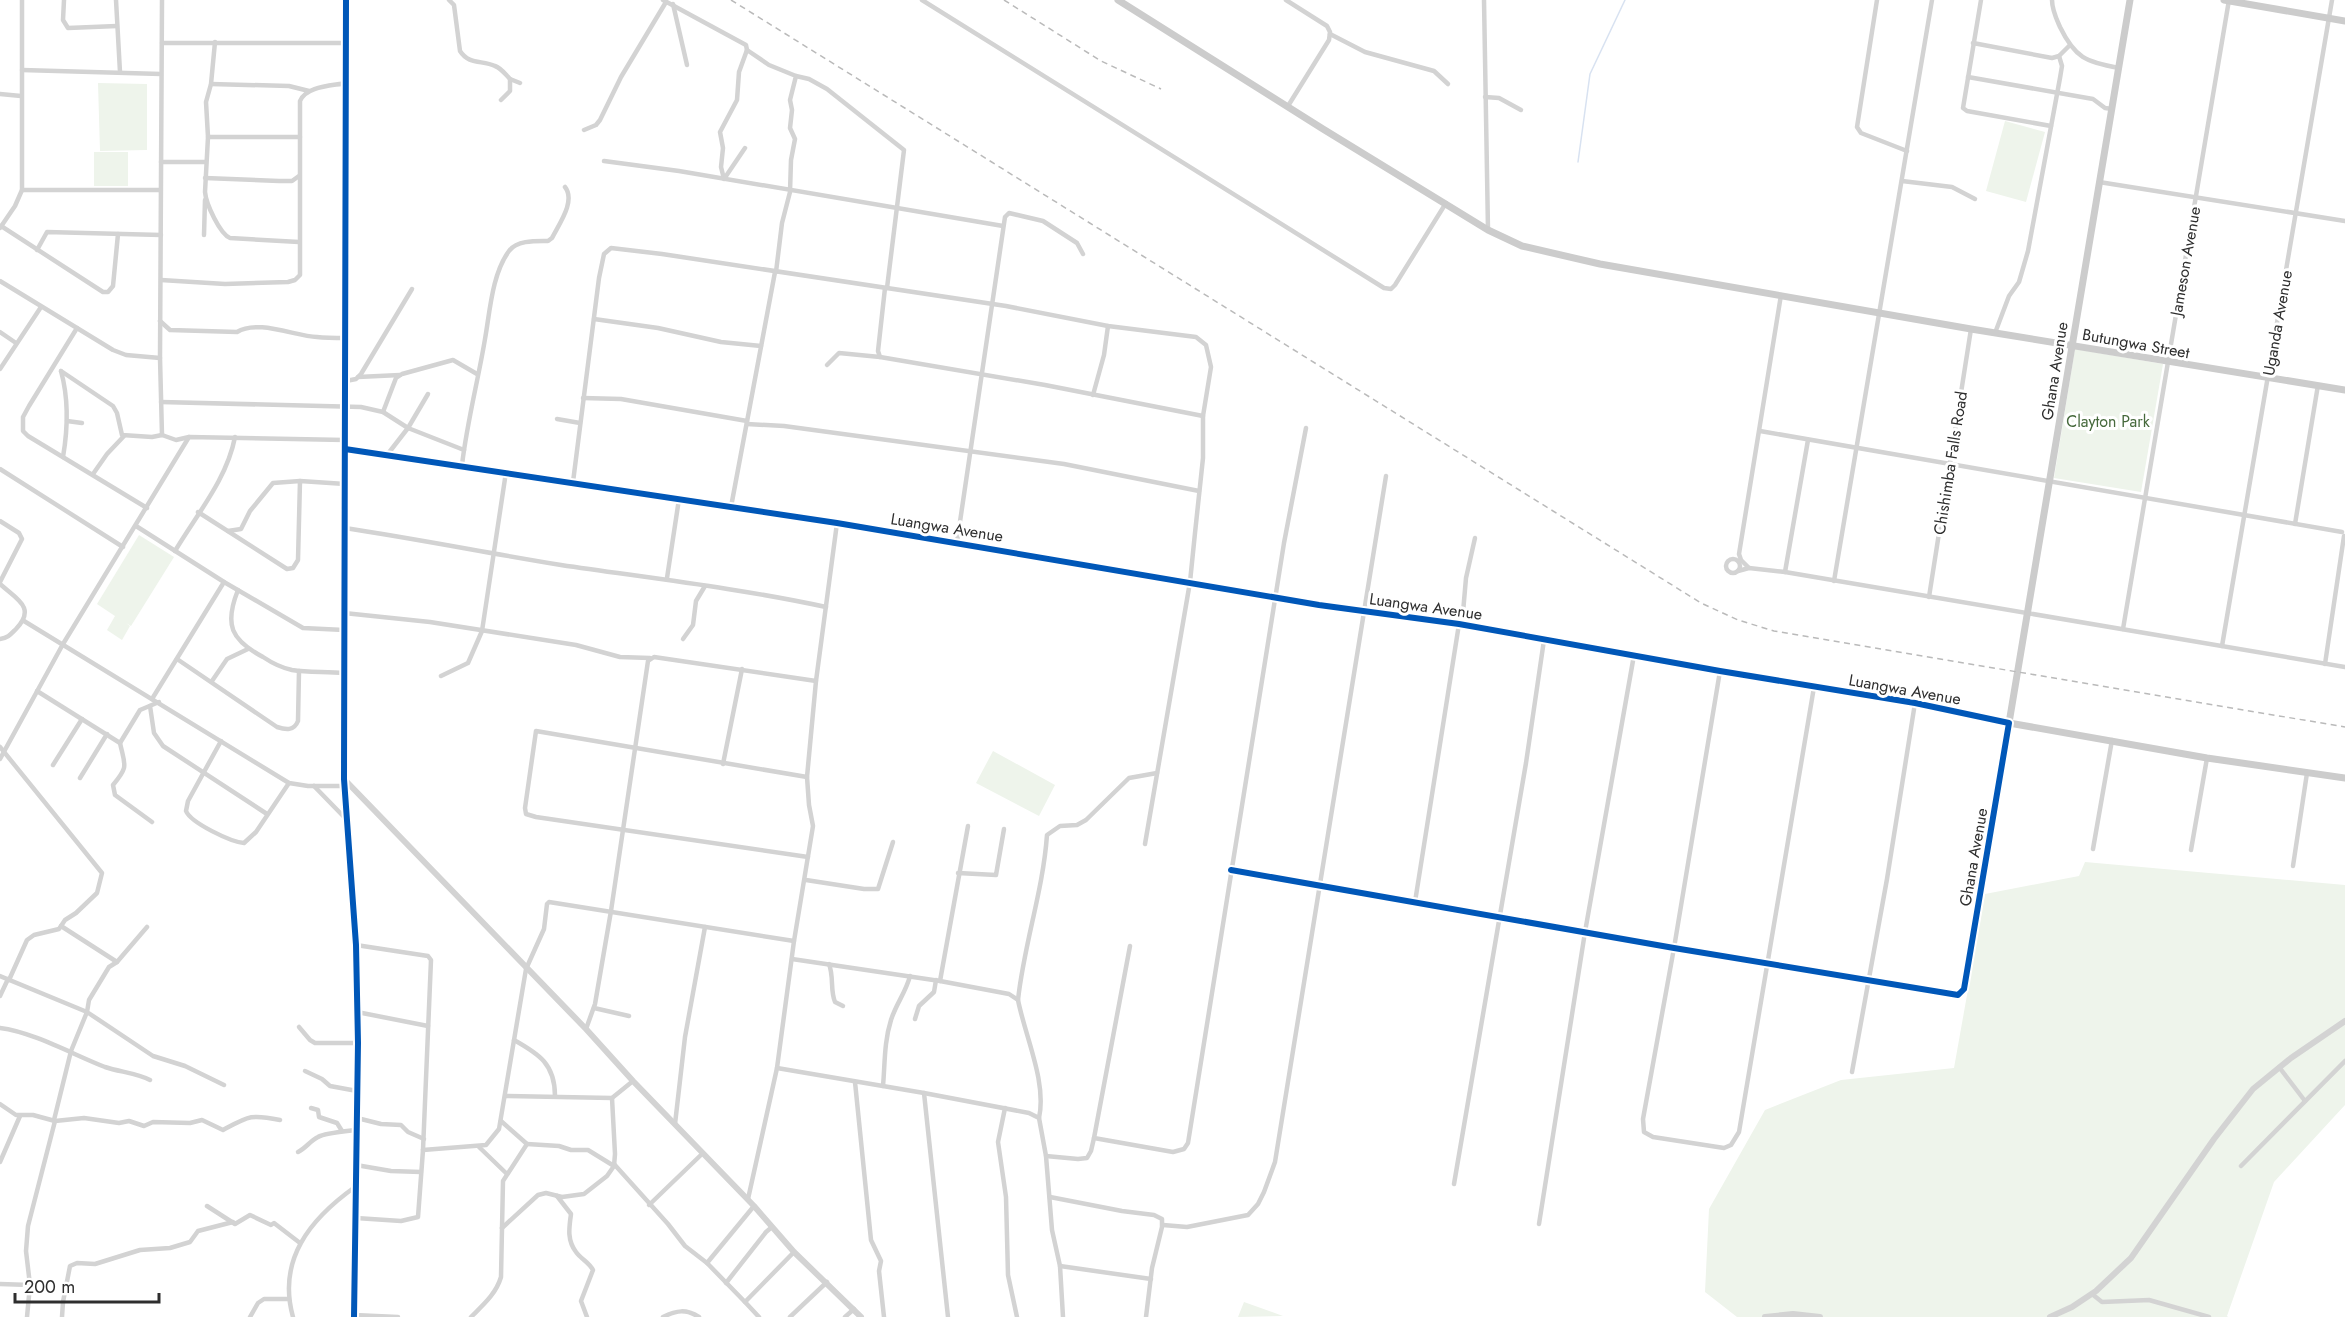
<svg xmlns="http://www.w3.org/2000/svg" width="2345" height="1317" font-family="Jost,sans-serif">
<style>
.green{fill:#eef4eb}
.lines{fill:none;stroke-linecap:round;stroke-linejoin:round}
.stream{stroke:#d8e2f1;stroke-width:1.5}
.minor{stroke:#d3d3d3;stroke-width:4.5}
.tertiary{stroke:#d3d3d3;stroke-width:6}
.secondary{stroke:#ccc;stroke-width:7}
.rail{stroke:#bababa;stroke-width:1.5;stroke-dasharray:6 4.5;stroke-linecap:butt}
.cycleway-casing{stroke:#fff;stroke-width:10}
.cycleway{stroke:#0057b8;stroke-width:6}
.labels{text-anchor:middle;stroke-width:6;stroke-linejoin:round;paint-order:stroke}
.street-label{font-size:16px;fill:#2e2e2e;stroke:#fff}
.park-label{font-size:16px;fill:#46693c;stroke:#fff}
</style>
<rect width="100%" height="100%" fill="#fff"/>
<g class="green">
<polygon points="98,83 147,84 147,150 100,151"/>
<polygon points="2005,121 2045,132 2026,202 1986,191"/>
<rect x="94" y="152" width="34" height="34"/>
<polygon points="2075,349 2163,364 2141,492 2054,478"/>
<polygon points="139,535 174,557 131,626 126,623 130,626 122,640 107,630 115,616 97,604"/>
<polygon points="993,751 1055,785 1039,816 976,783"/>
<polygon points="2085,862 2345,885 2345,1105 2274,1182 2227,1316 2228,1317 1737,1317 1705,1292 1709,1209 1765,1110 1841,1080 1954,1068 1985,894 2079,876"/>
<polygon points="1244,1302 1283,1316 1238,1317"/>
</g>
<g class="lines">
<polyline class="stream" points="1578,162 1590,74 1625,0"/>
<g class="minor">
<polyline points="64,0 63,20 68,28 117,26"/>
<polyline points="116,0 120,72"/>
<path d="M449,0L454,5L460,51C469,65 482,60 495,66C501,68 505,74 510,79V91L501,100"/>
<polyline points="663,0 746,45 747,50 739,72 737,100 720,132 723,148 721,167 724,179 745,148"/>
<polyline points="922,0 1384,288 1391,289 1395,285 1446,203"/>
<polyline points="1286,0 1327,26 1330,32 1329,40 1288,106"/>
<polyline points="1484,0 1488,230"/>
<polyline points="1877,0 1857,127 1861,133 1907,151"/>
<polyline points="1981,0 1963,108 1967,111 2051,126"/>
<path d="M2052,0C2052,10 2056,18 2060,27C2075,58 2086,62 2119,68"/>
<polyline points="673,4 687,65"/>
<polyline points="1330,34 1365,52 1434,71 1448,84"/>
<path d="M215,42L211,84L206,102L208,137L205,192C206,204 220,234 230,238L299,242"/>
<polyline points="162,43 346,43"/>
<polyline points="1973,43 2052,58 2059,56 2069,46"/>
<polyline points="747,50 769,65 796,76 790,100 792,110 790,128 795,139 791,160 790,192 782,223 776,272"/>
<polyline points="22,70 161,74"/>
<polyline points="796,76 809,79 827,89 904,150 887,288"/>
<polyline points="1968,77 2093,99 2105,108 2112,109"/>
<polyline points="510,79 520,83"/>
<polyline points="211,84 289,86 309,91"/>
<polyline points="0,94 21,96"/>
<polyline points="1485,97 1499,98 1521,110"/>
<polyline points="584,130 596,125 600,120 621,77 666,2"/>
<polyline points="208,137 300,137"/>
<polyline points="604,161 679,171 1003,226"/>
<polyline points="161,162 205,162"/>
<polyline points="205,178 279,181 292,181 299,176"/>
<polyline points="1902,181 1952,187 1975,199"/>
<polyline points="2099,182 2345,221"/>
<polyline points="22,190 160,190"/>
<polyline points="1,226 103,292 108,292 113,286 118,234"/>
<polyline points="0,228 15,206 22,190 22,0"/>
<polyline points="204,235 205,200"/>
<polyline points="37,250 47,232 161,235"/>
<path d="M161,280L225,284L288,282L295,280L300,275V101C306,86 331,86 346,83"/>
<polyline points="0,281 113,350 126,355 160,358"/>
<polyline points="885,288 878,351 880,357 1045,385 1203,416"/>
<polyline points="594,319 658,328 721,342 761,346"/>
<path d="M160,321L170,330L237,332C257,319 295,336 317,337C326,338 336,338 346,338"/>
<polyline points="77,328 29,406 23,417 23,431 28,436 147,508"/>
<polyline points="0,332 16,343"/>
<polyline points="1995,333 2009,296 2019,282 2028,251 2060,78 2062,66 2059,56"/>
<polyline points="827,365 839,353 880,357"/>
<polyline points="0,369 41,307"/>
<polyline points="61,371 113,406 117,413 122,435 152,437 162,435 176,440 189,437"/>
<path d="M61,371C69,400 68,428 63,457"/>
<polyline points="358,377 400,375"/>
<polyline points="346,381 356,379 361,374 412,289"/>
<polyline points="1093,395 1104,355 1108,326"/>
<polyline points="583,398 621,399 747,421"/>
<polyline points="161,402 361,407 383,412 408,428 464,450"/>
<polyline points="383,412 396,378 402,374 453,360 477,374"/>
<polyline points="557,419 580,423"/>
<polyline points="67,421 82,423"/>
<polyline points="747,424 784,426 1064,464 1199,491"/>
<polyline points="1760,431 2342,532"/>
<polyline points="162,435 160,358 162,0"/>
<polyline points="345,449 837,523 1319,605 1459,624 1720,671 1915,703 2009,723 1964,989 1958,995 1674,948 1231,870"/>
<polyline points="387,455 408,428 428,394"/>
<path d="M462,465C467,422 478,381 485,339C490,311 492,274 509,251C517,240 536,241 548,241L552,238C559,224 576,201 565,187"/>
<polyline points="0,469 123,547"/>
<polyline points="93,474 107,454 124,436"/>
<polyline points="573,482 599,278 604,254 611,248 662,254 1006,306 1108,326 1196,337 1206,345 1211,367 1203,416 1203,458 1195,533 1190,582 1145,844"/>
<polyline points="731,507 775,272"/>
<polyline points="198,512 287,569 293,568 298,560 300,481"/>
<polyline points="0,521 19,533 22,539 0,582"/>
<polyline points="2295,524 2318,385"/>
<polyline points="136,526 224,582 303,628 344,630"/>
<path d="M345,528C417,539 488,553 561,565C649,578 738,588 826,607"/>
<polyline points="228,531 241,529 250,511 273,483 300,481 345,484"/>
<polyline points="957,542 1005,217 1009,213 1043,221 1077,243 1083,254"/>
<path d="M175,551C197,514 227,479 235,437"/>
<circle cx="1733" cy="566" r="7"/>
<polyline points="1748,567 1741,560 1739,554 1781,295"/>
<polyline points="1738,571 1749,568 1785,572 2345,667"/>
<polyline points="1785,572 1808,440"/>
<polyline points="667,578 679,499"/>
<polyline points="1834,581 1932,0"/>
<path d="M0,584C16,599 37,607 16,629C11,634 8,638 0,639"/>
<path d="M238,590C224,625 231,640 263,657C272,663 282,668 292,670C309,673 327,671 344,673"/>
<polyline points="1929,597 1971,329"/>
<polyline points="344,613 430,622 576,645 620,657 650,658"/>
<polyline points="24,621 289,783 308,786 344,786"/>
<polyline points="1462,624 1466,578 1475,538"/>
<polyline points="2123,629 2229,0"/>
<polyline points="683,639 693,625 696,601 705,586"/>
<polyline points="2222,646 2332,0"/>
<path d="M177,659L277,727C286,730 294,731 298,721L299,671"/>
<polyline points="2325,664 2344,536"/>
<polyline points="1720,671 1674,948 1643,1119 1644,1132 1653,1137 1724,1148 1731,1145 1739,1132 1814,687"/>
<polyline points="441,676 468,663 482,631 506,472"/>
<polyline points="212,681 227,659 248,649"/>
<polyline points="37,691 120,743 140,710 159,702"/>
<polyline points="152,699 224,582"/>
<polyline points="150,706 154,733 163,746 267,814"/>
<path d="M221,741L188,801L186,811C191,823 231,842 244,843L256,832L289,783"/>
<path d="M120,743C125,766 129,766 113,785L115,795L152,822"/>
<polyline points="0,747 102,873 97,893 76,913 65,920 59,929 34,935 27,940 9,980"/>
<polyline points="0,759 63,644 189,437 345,440"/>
<polyline points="723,764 742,669"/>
<polyline points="53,765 82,719"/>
<polyline points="807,777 536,731 525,808 526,814 536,817 808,857"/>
<polyline points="80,778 107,734"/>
<polyline points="314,786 347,820"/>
<polyline points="2093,849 2112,740"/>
<polyline points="2191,850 2207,758"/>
<polyline points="2293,866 2307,773"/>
<polyline points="958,873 996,875 1004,829"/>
<polyline points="806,880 864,889 878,889 893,842"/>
<polyline points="1415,902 1459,624"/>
<polyline points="61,926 117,962"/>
<polyline points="147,927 117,962 109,967 89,1000 87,1012 153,1056 185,1066 224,1085"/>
<polyline points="1130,946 1094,1138 1173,1152 1184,1149 1188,1143 1284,543 1306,428"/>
<path d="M792,959L940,981L1009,994L1018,1000C1025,1036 1047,1082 1039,1118"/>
<path d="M829,964C834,977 830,990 835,1002L843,1006"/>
<polyline points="0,976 87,1012 71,1051 54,1120"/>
<polyline points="940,981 968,826"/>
<polyline points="0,996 8,979"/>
<path d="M1018,1000C1024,944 1043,891 1047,835L1060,826L1077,825L1086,820L1129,778L1157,773"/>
<polyline points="594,1008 629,1016"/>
<polyline points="357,1012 428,1026"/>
<polyline points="915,1019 919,1006 934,992 936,980"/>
<polyline points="299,1027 310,1040 315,1043 358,1043"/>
<path d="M0,1028C33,1032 74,1055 105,1067C120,1072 136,1073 150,1080"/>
<polyline points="586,1029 595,1004 611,911 648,661 654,657 816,681"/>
<path d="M514,1040C539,1054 555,1064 555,1096"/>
<polyline points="2279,1067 2305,1101"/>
<polyline points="777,1068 924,1093 948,1317"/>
<polyline points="305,1071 322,1079 330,1086 357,1091"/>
<polyline points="1852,1072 1887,879 1915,703"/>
<polyline points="855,1082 871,1240 881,1261 879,1271 884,1317"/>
<path d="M883,1086C885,1064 884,1042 891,1020C896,1004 906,992 910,976"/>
<polyline points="924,1093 1029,1113 1039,1118 1046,1156 1052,1230 1060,1266 1063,1317"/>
<polyline points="505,1096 612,1098 633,1081"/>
<path d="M0,1104L16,1115H33L55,1121L84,1118L119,1123L129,1121L144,1126L153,1122L190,1123L202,1120L223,1130C249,1116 251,1114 280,1120"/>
<polyline points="311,1108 318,1110 319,1117 337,1123 342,1131"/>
<polyline points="1005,1108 998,1142 1006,1197 1008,1275 1017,1317"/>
<polyline points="357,1118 381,1124 401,1125 408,1132 424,1139"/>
<polyline points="675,1124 685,1037 705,927"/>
<polyline points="527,1144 559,1146 571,1150 588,1150 614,1166"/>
<polyline points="479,1147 507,1174"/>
<polyline points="423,1150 486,1145 499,1129 526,969 544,929 547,904 549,902 794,941"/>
<path d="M298,1152C306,1148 310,1141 318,1137C325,1133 348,1131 356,1130"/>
<polyline points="1046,1156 1078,1159 1087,1158 1091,1151 1094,1138"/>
<polyline points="0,1162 20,1116"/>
<polyline points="614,1164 668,1224 685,1246 707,1263 745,1302 794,1252"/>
<polyline points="356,1165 391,1171 421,1172"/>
<polyline points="2241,1166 2345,1061"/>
<polyline points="1454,1184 1526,763 1544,640"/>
<path d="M557,1196L571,1214C569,1228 567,1240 576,1252C581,1259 589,1262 593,1270L581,1301L587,1317"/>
<polyline points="1050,1197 1122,1211 1154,1215 1162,1219 1162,1227 1152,1268 1146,1317"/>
<polyline points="748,1199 777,1068 794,941 813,826 809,805 807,777 816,681 837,523"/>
<polyline points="649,1205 703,1153"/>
<polyline points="207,1206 235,1224 250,1215 271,1225 274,1223 300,1243"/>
<polyline points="356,1218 401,1221 418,1217 423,1150 431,960 428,956 356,945"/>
<polyline points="1539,1224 1585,932 1634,655"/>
<polyline points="1163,1225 1187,1227 1248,1215 1258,1204 1264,1192 1275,1162 1386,476"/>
<polyline points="502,1228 538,1195 546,1193 562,1197 584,1194 607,1176 614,1166 615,1154 612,1098"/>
<polyline points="707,1263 754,1206"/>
<polyline points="1060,1266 1151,1279"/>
<polyline points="726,1283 766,1232 772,1227"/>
<polyline points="0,1284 30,1285"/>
<polyline points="2092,1294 2102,1302 2149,1300 2209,1317"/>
<polyline points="745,1302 759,1317"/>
<polyline points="354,1315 398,1317"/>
<polyline points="27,1317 30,1285 26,1251 28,1226 55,1121"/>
<polyline points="62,1317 63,1302 70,1266 77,1263 95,1264 140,1250 170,1248 190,1242 198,1231 233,1222"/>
<polyline points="250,1317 258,1303 264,1299 288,1299"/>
<path d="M293,1317C277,1260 310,1219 355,1187"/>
<path d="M471,1317C483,1305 496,1294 501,1277L503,1181L527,1144L501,1121"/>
<path d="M663,1317C677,1310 686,1309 699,1317"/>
<polyline points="790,1317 827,1282"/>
<polyline points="845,1317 854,1309"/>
</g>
<g class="tertiary">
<polyline points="346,0 344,779 356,945 358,1043 354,1317"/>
<polyline points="344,779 586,1029 633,1081 754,1206 794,1252 861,1317"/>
<polyline points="1765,1317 1793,1314 1820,1317"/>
<polyline points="2050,1317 2072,1307 2096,1291 2131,1258 2214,1139 2253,1089 2291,1058 2345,1021"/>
</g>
<g class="secondary">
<polyline points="1118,0 1323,129 1488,230 1522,246 1600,264 1971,329 2345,390"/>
<polyline points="2130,0 2009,723 2207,758 2345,778"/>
<polyline points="2224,0 2345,21"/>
</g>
<g class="rail">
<polyline points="731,0 1701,603 1738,620 1774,631 2345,727"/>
<polyline points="1004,0 1101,61 1161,89"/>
</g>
<defs>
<g id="cycleway">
<polyline points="346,0 344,779 356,945 358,1043 354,1317"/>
<polyline points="345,449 837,523 1319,605 1459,624 1720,671 1915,703 2009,723 1964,989 1958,995 1674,948 1231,870"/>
</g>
</defs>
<use href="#cycleway" class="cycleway-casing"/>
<use href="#cycleway" class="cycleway"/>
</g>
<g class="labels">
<g class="street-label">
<text transform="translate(2185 261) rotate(-80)" y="6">Jameson Avenue</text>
<text transform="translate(2277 323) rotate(-80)" y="6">Uganda Avenue</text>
<text transform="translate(2136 343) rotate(10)" y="6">Butungwa Street</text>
<text transform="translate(2054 371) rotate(-81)" y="6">Ghana Avenue</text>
<text transform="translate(1950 463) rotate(-81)" y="6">Chishimba Falls Road</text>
<text transform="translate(947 527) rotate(9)" y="6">Luangwa Avenue</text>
<text transform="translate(1426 606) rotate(8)" y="6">Luangwa Avenue</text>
<text transform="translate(1905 689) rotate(10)" y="6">Luangwa Avenue</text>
<text transform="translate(1973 857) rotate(-80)" y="6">Ghana Avenue</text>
</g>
<g class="park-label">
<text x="2108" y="427">Clayton Park</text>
</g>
</g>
<path d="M15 1293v9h144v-9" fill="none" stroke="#2e2e2e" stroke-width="3"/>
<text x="24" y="1293" font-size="18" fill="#2e2e2e" stroke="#ffffff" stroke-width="4.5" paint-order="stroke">200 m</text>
</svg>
